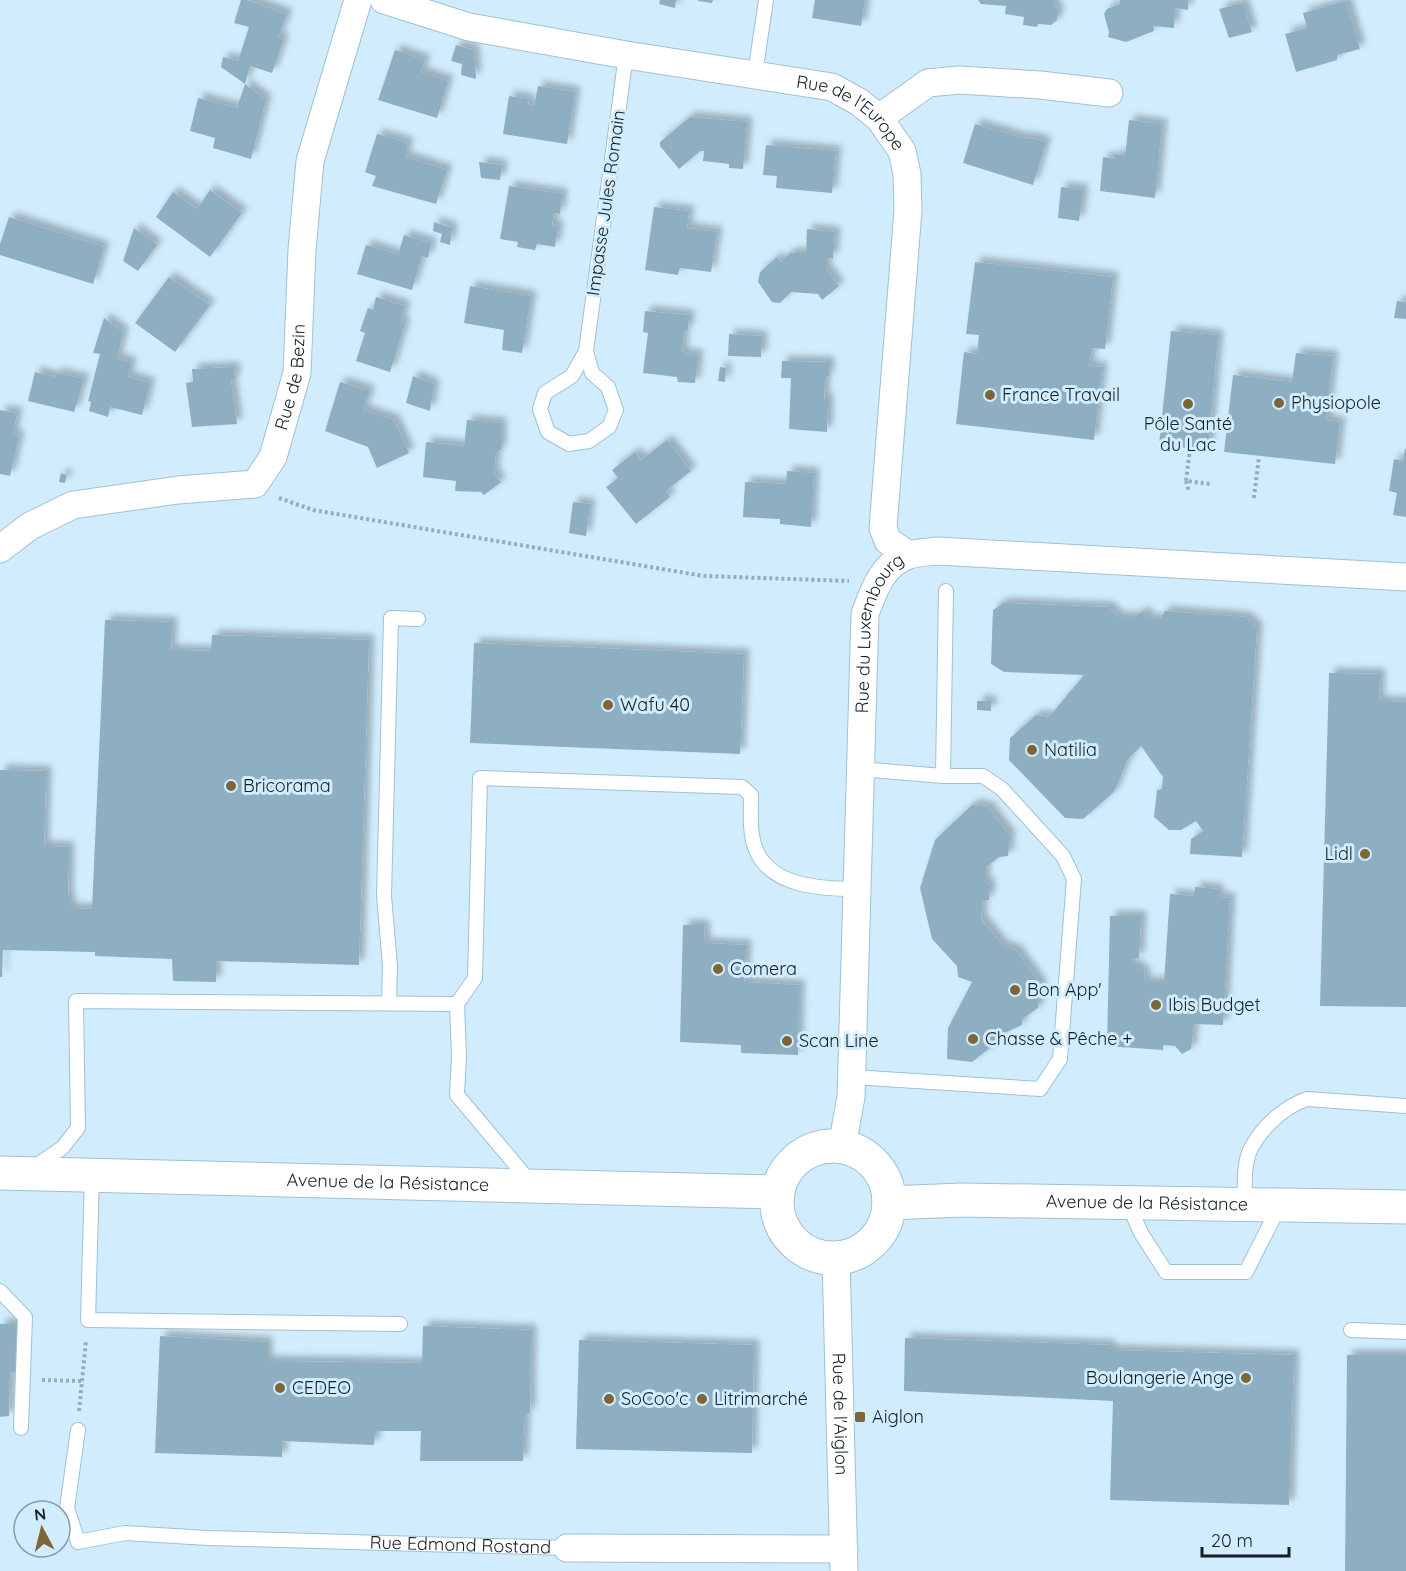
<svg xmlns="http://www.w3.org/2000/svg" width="1406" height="1571" font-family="Quicksand,sans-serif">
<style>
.building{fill:#8eafc2;filter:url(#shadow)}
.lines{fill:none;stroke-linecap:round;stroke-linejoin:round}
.lane-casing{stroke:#9fc0d3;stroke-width:16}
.street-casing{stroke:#9fc0d3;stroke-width:29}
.secondary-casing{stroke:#9fc0d3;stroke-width:35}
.path{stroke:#95adba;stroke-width:4;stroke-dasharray:3 3;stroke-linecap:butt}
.lane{stroke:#fff;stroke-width:14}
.street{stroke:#fff;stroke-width:27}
.secondary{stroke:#fff;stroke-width:33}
.poi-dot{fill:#7d6536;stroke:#d1edfd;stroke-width:2}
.labels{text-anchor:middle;stroke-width:6;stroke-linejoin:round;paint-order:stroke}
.street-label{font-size:18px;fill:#132027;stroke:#d1edfd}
.poi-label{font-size:18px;fill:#132027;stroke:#d1edfd;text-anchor:start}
</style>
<defs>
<filter id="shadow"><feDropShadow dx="5.5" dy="-5.5" stdDeviation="3" flood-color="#0004"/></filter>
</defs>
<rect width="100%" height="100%" fill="#d1edfd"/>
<g class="building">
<polygon points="241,0 247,0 287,14 278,38 284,39 272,73 250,66 245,84 221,67 223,57 238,61 249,27 234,23"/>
<polygon points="660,0 676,0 675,8 659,4"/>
<polygon points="698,0 713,0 712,3 698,1"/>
<polygon points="815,0 865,0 861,26 812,18"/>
<polygon points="978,0 1054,0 1053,4 1058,10 1057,20 1051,25 1038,24 1037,27 1023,25 1024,17 1005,14 1006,6 981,4"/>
<polygon points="1120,0 1188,0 1188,10 1175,8 1174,28 1153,26 1154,31 1126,42 1108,37 1109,32 1104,14 1107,9 1120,4"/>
<polygon points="1346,1 1360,49 1337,55 1337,60 1296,72 1285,34 1307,28 1303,13"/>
<polygon points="1243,3 1252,32 1229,38 1219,9"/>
<polygon points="456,45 474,50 476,79 461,75 462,64 451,61"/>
<polygon points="395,50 425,60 421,72 448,81 437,118 378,100"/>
<polygon points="245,84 266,100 251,159 213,148 215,138 190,131 198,98 237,108"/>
<polygon points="538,86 575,92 567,144 503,134 509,96 529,99 528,104 534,106"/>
<polygon points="690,117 747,122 743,169 729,168 729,164 703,161 704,151 700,151 679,169 660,146 660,142"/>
<polygon points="1129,120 1162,124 1155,198 1100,191 1103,157 1115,159 1115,154 1125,156"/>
<polygon points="975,124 1026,139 1027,137 1046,142 1033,185 963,163"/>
<polygon points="377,134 408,143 405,157 447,170 436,204 372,186 376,176 365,172"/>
<polygon points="766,145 836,151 832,193 776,188 777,176 763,175"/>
<polygon points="479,162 502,165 500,180 481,178"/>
<polygon points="509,186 562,194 560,214 554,213 552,225 558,227 555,247 537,244 535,250 517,247 518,242 500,239"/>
<polygon points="1061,187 1083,190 1079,221 1058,218"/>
<polygon points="210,190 242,213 210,257 156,217 173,192 197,209"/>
<polygon points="654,207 689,211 687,228 717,232 711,272 680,268 678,275 645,270"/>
<polygon points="9,217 104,247 93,284 0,255 0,244"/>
<polygon points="434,222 452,228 450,245 440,242 442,234 433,231"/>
<polygon points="134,228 157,245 138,271 123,261"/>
<polygon points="807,229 835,232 833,258 826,258 826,269 839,286 822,300 818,294 791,292 780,303 772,302 758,282 760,272 777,257 781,262 790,253 806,253"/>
<polygon points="404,235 431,243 428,258 422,256 412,290 357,274 366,245 398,255"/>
<polygon points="975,262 1113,277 1105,349 1092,348 1089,366 1102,367 1094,440 956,424 964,352 977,354 979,335 966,334"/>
<polygon points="169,277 210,305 175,352 135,323"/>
<polygon points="470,286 531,296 522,353 502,350 504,330 464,323"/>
<polygon points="376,297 405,306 401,322 405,324 390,372 356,361 365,333 360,331 368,308 373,310"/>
<polygon points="1397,301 1406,302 1406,319 1394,318"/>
<polygon points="645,311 689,315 688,330 684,330 682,353 698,355 695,383 678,382 677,377 643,373 648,333 643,332"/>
<polygon points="104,318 123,332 117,359 131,362 128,377 150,383 142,415 110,407 108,417 89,411 91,402 88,401 100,354 93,353"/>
<polygon points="1171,331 1218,335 1208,450 1159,445"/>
<polygon points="729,334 762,336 761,357 728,356"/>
<polygon points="1296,353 1333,356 1326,420 1340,422 1335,464 1224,452 1233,375 1292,382"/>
<polygon points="782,361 829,362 829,376 825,377 824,399 828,399 827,432 789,429 791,378 781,378"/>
<polygon points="234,367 235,380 231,381 237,424 192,427 186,383 193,382 192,369"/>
<polygon points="720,367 726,368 725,382 718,381"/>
<polygon points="35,372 55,377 57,373 84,379 74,412 28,401"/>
<polygon points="413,376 434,384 430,411 406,403"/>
<polygon points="340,382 370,391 363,410 394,420 409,453 377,468 368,447 325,431"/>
<polygon points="0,410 17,413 13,435 19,436 10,476 0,474"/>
<polygon points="467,420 501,423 501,449 496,453 494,474 501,482 484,495 481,492 455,491 456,481 423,477 426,442 464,446"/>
<polygon points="667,440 691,471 666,491 670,497 636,524 606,487 618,478 612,470 635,452 641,460"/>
<polygon points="1405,449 1406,449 1406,517 1393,515 1397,493 1389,491 1394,459 1403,461"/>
<polygon points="787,471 814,473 811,527 780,524 780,519 743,517 745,482 786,484"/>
<polygon points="61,473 67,475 65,483 59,482"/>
<polygon points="573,502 590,504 586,536 569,533"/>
<polygon points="1003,603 1109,607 1118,617 1134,617 1144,611 1148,619 1160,619 1165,611 1246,617 1257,628 1242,857 1190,854 1191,839 1203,831 1196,821 1181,830 1169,830 1154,817 1157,790 1162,789 1163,777 1141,746 1128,759 1114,792 1083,819 1065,818 1009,760 1010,738 1036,715 1049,717 1084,675 1004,672 991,664 993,610"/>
<polygon points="105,620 172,622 171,650 211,651 212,635 369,640 359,965 216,961 216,982 173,981 172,959 95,956 95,952 3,950 2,977 0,977 0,770 46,771 44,846 69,847 68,897 70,897 70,908 92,909"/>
<polygon points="474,643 744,654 740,754 470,743"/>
<polygon points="1329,673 1380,674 1379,701 1406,702 1406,1007 1320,1006"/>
<polygon points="977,701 991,701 991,711 977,710"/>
<polygon points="972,805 987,806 1010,836 1008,856 999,857 985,868 985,882 990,885 989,900 983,900 981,919 1003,946 1016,950 1041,985 1038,1008 1022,1019 1022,1025 996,1037 995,1044 972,1062 947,1059 948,1028 972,982 958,977 957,966 932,939 920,888 935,840"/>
<polygon points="1195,887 1218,889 1218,897 1230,898 1223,1025 1194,1024 1191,1049 1182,1054 1175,1046 1163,1045 1163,1050 1107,1046 1110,916 1141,916 1139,958 1130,958 1130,965 1138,965 1138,970 1144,970 1145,982 1164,982 1170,894 1194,896"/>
<polygon points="683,925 704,925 705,943 746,945 744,982 799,985 798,1055 741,1053 741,1045 680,1042"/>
<polygon points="0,1324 17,1324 16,1372 10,1373 9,1416 0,1417"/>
<polygon points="423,1326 531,1330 530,1413 525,1413 523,1461 420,1461 421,1431 375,1431 374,1445 282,1441 282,1457 155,1453 160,1336 267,1342 267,1361 422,1363"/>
<polygon points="905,1338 1110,1345 1110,1350 1294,1355 1289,1505 1110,1500 1113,1401 904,1391"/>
<polygon points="579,1340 754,1345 752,1453 576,1449"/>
<polygon points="1347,1355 1406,1355 1406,1571 1345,1571"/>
</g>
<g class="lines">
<defs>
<g id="lane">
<polyline points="755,74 766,0"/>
<polyline points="586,351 592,373 608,387 616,410 609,427 589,441 569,444 548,432 540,409 545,393 572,376 586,351 626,55"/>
<polyline points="860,769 943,776"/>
<polyline points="389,1003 390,966 384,896 391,618 418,619"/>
<polyline points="852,1077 1040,1089 1060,1059 1074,879 1063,856 1002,789 983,776 943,776 946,591"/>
<polyline points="33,1168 62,1148 78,1128 76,1001 457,1004"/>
<polyline points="92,1175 88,1320 400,1324"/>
<path d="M531,1183L457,1095L459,1055L457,1004L475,978L480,778L742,787L751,795C751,813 749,833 756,850C771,887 823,889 857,889"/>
<polyline points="1128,1204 1141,1233 1166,1272 1246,1272 1280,1205"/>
<path d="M1245,1204C1245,1186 1243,1164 1251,1148C1263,1126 1284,1107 1307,1099L1406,1106"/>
<polyline points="0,1291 25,1317 21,1428"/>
<polyline points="1351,1330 1406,1332"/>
<path id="s1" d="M78,1430L67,1508L78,1542L125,1533L208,1538L567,1548"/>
</g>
<g id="street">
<path id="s2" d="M384,0L469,27L626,55L832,87L859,102L879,118L902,151L907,174L908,210L883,528L888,541L909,555"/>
<polyline points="879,118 928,83 959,80 1040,85 1109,93"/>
<path id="s3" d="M0,549L30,526L73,505L178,490L255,484L273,457L297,373L302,250L310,161L358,0"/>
<path id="s4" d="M842,1146L851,1097L865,614C874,590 882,564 909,555C918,552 929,552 938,551L1406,577"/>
<path id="s5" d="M836,1258L844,1571"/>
<polyline points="567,1548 844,1549"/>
</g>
<g id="secondary">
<circle cx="833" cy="1202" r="56"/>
<path id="s6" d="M0,1173L778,1192"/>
<path id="s7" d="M889,1203L962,1200L1406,1207"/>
</g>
</defs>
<use href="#lane" class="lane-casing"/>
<use href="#street" class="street-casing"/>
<use href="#secondary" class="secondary-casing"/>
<g class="path">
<polyline points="1190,448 1186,481 1210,484"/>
<polyline points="1186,481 1189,492"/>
<polyline points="279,498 313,510 704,576 849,581"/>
<polyline points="1254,498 1259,457"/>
<polyline points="42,1380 82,1381"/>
<polyline points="79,1411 86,1341"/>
</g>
<use href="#lane" class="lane"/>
<use href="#street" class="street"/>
<use href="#secondary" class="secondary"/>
</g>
<g class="poi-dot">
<circle cx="990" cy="395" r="6"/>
<circle cx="1279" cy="403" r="6"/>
<circle cx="1188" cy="404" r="6"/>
<circle cx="608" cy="705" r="6"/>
<circle cx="1032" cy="750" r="6"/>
<circle cx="231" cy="786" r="6"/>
<circle cx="1365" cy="854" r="6"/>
<circle cx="718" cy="969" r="6"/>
<circle cx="1015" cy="990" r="6"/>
<circle cx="1156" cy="1005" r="6"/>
<circle cx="973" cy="1039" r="6"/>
<circle cx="787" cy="1041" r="6"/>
<circle cx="1246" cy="1378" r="6"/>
<circle cx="280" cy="1388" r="6"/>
<circle cx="609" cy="1399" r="6"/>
<circle cx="702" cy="1399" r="6"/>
<rect x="854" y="1411" width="12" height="12" rx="3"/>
</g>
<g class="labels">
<g class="street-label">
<text dy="6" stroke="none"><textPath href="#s2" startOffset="486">Rue de l'Europe</textPath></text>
<text transform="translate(606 203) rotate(-82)" y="6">Impasse Jules Romain</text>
<text dy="6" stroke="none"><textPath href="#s3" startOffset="384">Rue de Bezin</textPath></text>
<text dy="6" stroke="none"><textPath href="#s4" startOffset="518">Rue du Luxembourg</textPath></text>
<text dy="6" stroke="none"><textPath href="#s6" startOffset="388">Avenue de la Résistance</textPath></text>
<text dy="6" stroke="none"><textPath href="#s7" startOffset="258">Avenue de la Résistance</textPath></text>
<text dy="6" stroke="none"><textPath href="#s5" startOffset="156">Rue de l'Aiglon</textPath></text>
<text dy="6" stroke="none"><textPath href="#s1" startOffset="498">Rue Edmond Rostand</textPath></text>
</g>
<g class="poi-label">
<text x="1002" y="401">France Travail</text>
<text x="1291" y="409">Physiopole</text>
<text x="1188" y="430" text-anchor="middle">Pôle Santé<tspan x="1188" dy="21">du Lac</tspan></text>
<text x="620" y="711">Wafu 40</text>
<text x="1044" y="756">Natilia</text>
<text x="243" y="792">Bricorama</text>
<text x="1353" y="860" text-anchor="end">Lidl</text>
<text x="730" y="975">Comera</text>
<text x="1027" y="996">Bon App'</text>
<text x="1168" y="1011">Ibis Budget</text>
<text x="985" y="1045">Chasse &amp; Pêche +</text>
<text x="799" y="1047">Scan Line</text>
<text x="1234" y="1384" text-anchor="end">Boulangerie Ange</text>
<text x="292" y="1394">CEDEO</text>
<text x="621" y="1405">SoCoo'c</text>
<text x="714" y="1405">Litrimarché</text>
<text x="872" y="1423">Aiglon</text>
</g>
</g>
<g transform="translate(42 1529) rotate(353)"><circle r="28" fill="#d1edfd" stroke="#859ba7" stroke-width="1.5"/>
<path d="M0-4.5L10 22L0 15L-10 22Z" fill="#7d6536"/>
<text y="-9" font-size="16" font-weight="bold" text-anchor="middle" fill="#132027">N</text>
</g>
<path d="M1202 1547v9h87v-9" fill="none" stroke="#132027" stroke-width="3"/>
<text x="1211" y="1547" font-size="18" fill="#132027" stroke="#d1edfd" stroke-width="4.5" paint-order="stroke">20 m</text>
</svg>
